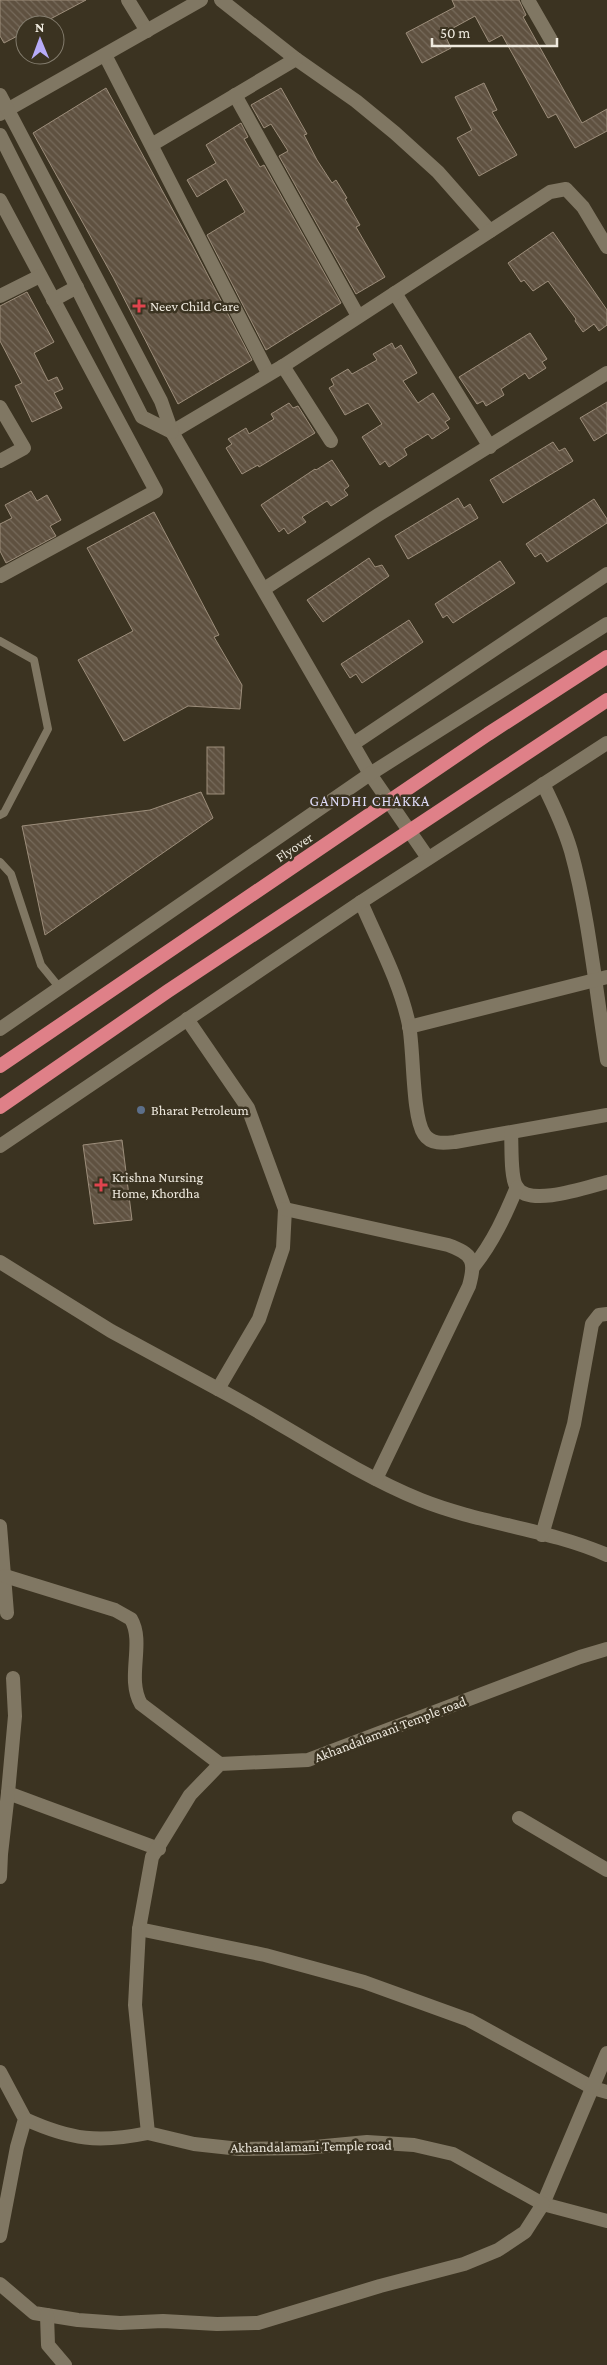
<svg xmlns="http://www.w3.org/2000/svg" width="607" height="2365" font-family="'Crimson Pro',serif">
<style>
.building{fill:url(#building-back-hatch);stroke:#9d8e7b}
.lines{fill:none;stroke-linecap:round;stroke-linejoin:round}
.service{stroke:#807763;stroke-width:8}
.minor{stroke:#807763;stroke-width:14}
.tertiary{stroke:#807763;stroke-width:14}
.trunk{stroke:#df8088;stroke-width:14}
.health-dot{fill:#e0444e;stroke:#3b3321;stroke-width:2}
.service-dot{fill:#5c6f8a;stroke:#3b3321;stroke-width:2}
.labels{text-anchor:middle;stroke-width:5;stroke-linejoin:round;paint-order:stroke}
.poi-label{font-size:14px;fill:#efeadf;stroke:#3b3321;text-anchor:start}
.street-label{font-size:14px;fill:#efeadf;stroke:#3b3321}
.neighbourhood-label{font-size:15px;letter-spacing:1px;fill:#dddaf7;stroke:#3b3321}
</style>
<defs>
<pattern id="building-back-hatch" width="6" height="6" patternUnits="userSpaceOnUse" patternTransform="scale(1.25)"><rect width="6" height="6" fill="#5f5140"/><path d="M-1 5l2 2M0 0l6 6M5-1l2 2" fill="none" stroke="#766a5b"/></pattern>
</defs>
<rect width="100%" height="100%" fill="#3b3321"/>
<g class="building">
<polygon points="0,0 86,0 39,25 25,25 25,32 4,43 0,36"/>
<polygon points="452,0 519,0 526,15 523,17 582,123 607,109 607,131 575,148 556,114 548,118 502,35 489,42 475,16 444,33 451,48 422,63 406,33 455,7"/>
<polygon points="484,83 497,110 492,112 517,155 479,176 457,138 472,130 455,97"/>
<polygon points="106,88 192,245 252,360 178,404 113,277 33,133"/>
<polygon points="281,88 307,134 304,135 317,160 332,183 336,180 347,198 345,199 360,225 356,227 385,277 356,294 279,156 288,151 271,124 264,128 251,105"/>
<polygon points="241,123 248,137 244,139 260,167 264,165 341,303 266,350 207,235 245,212 226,179 197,197 187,180 216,163 206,145"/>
<polygon points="553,232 607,310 607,325 599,331 594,324 583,332 575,321 576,319 548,281 533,291 524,280 521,282 508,263"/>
<polygon points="27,292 54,342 34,353 48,381 57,377 63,389 54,393 62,408 32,422 15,386 22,383 0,341 0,306"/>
<polygon points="530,333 547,359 542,362 546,368 529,379 525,373 501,389 504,395 486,406 483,401 477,404 459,377"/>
<polygon points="392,343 395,349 401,345 417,373 403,381 418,403 433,393 450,419 445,422 449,428 432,439 428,434 404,449 407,455 389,467 385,461 380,465 362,437 382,424 368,403 345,415 329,388 334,385 331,379 348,369 352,374 377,360 373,354"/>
<polygon points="607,402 607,433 594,441 580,418"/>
<polygon points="289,403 293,408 298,406 315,433 259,467 258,465 242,474 226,448 232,444 228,439 246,428 249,434 274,419 271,414"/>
<polygon points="553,442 559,451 565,448 573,461 503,503 490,480"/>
<polygon points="332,460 349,486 344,490 348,495 331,506 327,501 302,517 306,522 288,534 284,528 279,532 261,505 315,469 316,470"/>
<polygon points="31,491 37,501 47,495 61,520 50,526 56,536 6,563 0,551 0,524 12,518 5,505"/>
<polygon points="458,498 464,508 470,504 478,518 408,559 395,536"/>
<polygon points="594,499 607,519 607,523 547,562 541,553 535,557 526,544"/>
<polygon points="154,512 219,635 214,637 242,685 240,709 188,706 124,741 78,660 133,631 87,548"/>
<polygon points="369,558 375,567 382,565 389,576 323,622 307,600"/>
<polygon points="500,561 515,583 453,623 447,615 443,618 435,604"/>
<polygon points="409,620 423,642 362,683 356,674 350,678 341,664"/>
<rect x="207" y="747" width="17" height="47"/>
<polygon points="201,792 213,818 45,935 22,826 150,810"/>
<polygon points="122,1140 132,1220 94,1224 83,1145"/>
</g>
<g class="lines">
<g class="service">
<polyline points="0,641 34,660 48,729 4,813 0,815"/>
<polyline points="0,862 11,874 41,965 59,987"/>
</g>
<g class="minor">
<polyline points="128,0 147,31"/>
<polyline points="221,0 296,59 356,101 395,133 438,172 490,231"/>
<polyline points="528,0 551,40"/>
<polyline points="105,55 268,373"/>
<polyline points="235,95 358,316"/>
<polyline points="0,114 201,0"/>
<polyline points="153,144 296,59"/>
<polyline points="0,200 156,491 0,576"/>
<polyline points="395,293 490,447"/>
<polyline points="0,296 40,276"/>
<polyline points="53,300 77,287"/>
<polyline points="283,366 331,441"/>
<polyline points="0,407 24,448 0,461"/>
<polyline points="172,432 283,366 550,192 566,189 583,207 607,247"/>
<polyline points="264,589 378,515 607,373"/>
<polyline points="353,744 607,574"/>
<path d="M543,784C554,806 564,827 571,851C589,916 596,993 607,1060"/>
<path d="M361,902C378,942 400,982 409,1025C414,1051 412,1116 424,1134C431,1145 445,1143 455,1142L607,1115"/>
<path d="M187,1019L248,1108L285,1209L283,1248L259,1319L218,1389C286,1425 350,1471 421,1500C481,1524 548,1529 607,1555"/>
<polyline points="409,1027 607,977"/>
<path d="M511,1133C512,1145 510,1178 517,1188C531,1207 587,1187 607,1182"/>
<path d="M285,1209L448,1245C473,1254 476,1261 469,1286L376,1479"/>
<polyline points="0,1262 111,1331 218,1389"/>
<path d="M474,1266C493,1242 505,1216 517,1187"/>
<polyline points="0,1526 7,1613"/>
<polyline points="542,1535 574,1424 592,1324 599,1315 607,1314"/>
<path d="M5,1576L115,1610L131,1619C145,1643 126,1678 141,1704L220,1764"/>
<polyline points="13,1678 15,1716 8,1793 159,1849"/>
<polyline points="519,1818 607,1870"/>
<polyline points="0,1877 1,1854 8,1793"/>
<polyline points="139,1929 265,1955 364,1982 469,2020 593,2088 607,2092"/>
<polyline points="607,2053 543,2204 607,2221"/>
<polyline points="0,2072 25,2119 17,2147 0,2236"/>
<path d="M25,2119C71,2140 99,2143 148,2133"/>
<polyline points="0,2284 34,2313 78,2320 120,2323 163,2321 217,2324 258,2323 380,2286 464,2264 498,2250 525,2232 543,2204 453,2154 414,2145 367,2142 304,2148 240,2149 194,2144 148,2133 135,2005 139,1929 152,1857 190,1795 220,1764 308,1760 580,1657 607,1649"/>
<polyline points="47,2315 48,2345 65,2365"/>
</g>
<g class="tertiary">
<polyline points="0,95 161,401 172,432 370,774 428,858"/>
<polyline points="0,135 142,417 172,432"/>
<polyline points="0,1029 370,774 607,624"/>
<polyline points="0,1146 361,902 607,743"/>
</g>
<g class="trunk">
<polyline points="0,1066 488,734 607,657"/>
<polyline points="0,1107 168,991 607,700"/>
</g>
</g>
<g class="health-dot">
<path d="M136.5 298.5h5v5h5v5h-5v5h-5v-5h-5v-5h5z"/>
<path d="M98.5 1177.5h5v5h5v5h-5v5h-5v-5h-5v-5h5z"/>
</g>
<circle class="service-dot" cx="141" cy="1110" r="5"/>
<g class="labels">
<g class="poi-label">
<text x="150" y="311">Neev Child Care</text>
<text x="151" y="1115">Bharat Petroleum</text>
<text x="112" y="1182">Krishna Nursing<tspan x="112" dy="16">Home, Khordha</tspan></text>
</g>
<g class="street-label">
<text transform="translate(294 847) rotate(-34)" y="5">Flyover</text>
<text transform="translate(390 1729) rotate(-21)" y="5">Akhandalamani Temple road</text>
<text transform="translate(311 2146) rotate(-1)" y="5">Akhandalamani Temple road</text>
</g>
<g class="neighbourhood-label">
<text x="370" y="806">GANDHI CHAKKA</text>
</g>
</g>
<g transform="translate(40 40) rotate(359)"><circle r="24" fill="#3b3321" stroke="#837c6d"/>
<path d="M0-4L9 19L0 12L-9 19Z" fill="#b7abf8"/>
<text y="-8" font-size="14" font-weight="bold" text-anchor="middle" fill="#efeadf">N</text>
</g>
<path d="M432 38v8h125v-8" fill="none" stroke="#efeadf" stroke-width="2.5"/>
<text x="440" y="38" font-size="15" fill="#efeadf" stroke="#3b3321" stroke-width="4" paint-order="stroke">50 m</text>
</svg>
